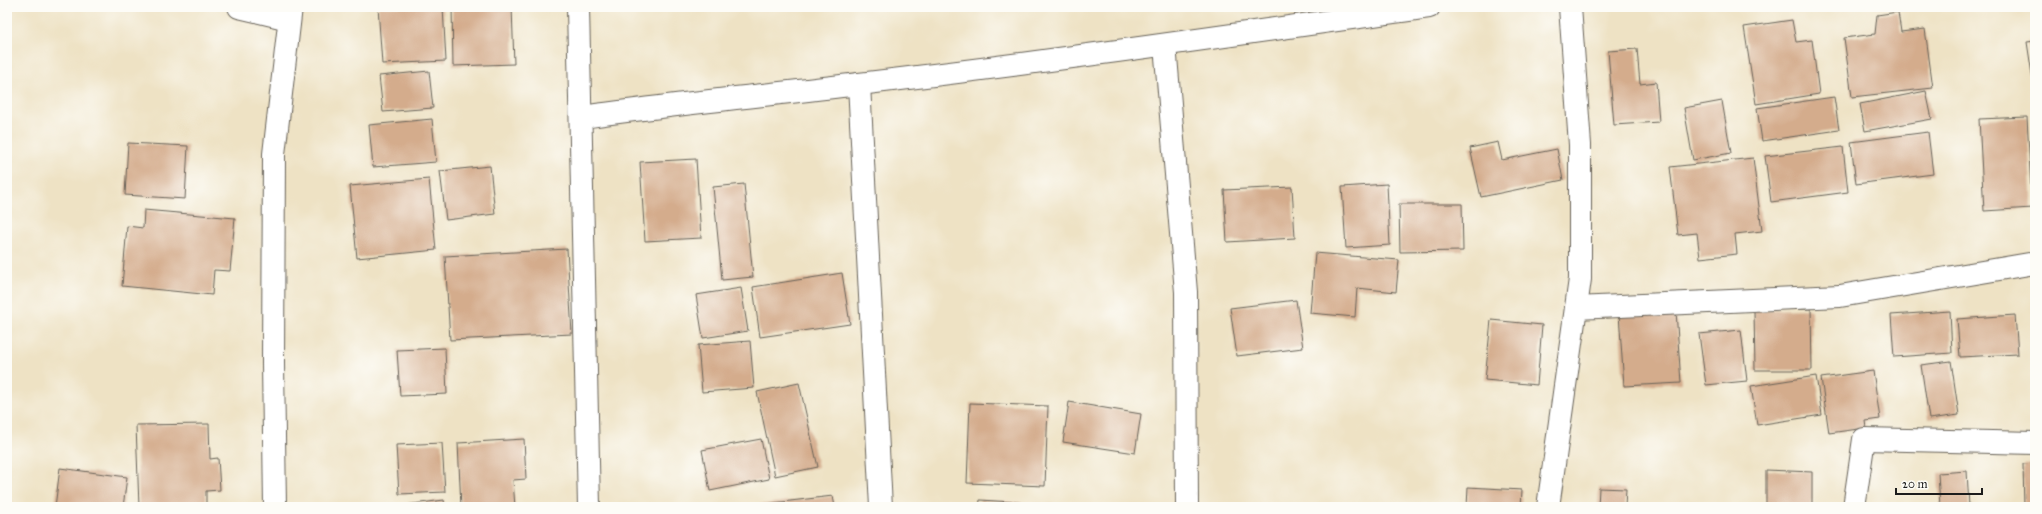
<svg xmlns="http://www.w3.org/2000/svg" width="2042" height="514" font-family="'IM FELL Great Primer',serif">
<style>
.building{fill:#d4ac8c}
.lines{fill:none;stroke-linecap:round;stroke-linejoin:round}
.minor-casing{stroke:#666157;stroke-width:24}
.minor{stroke:#fff;stroke-width:22}
</style>
<rect width="100%" height="100%" fill="#fdfcf7"/>
<filter id="ink" filterUnits="userSpaceOnUse"><feTurbulence type="fractalNoise" baseFrequency=".025" numOctaves="2"/><feDisplacementMap in="SourceGraphic" scale="8" xChannelSelector="R" yChannelSelector="G"/><feConvolveMatrix kernelMatrix="1 2 1 2 8 2 1 2 1" color-interpolation-filters="sRGB"/></filter>
<filter id="wash" filterUnits="userSpaceOnUse"><feTurbulence type="fractalNoise" baseFrequency=".012" numOctaves="4" result="noise"/><feDisplacementMap in="SourceGraphic" scale="16" xChannelSelector="R" yChannelSelector="G"/><feGaussianBlur stdDeviation="0.9" result="paint"/><feColorMatrix in="noise" values="0 0 0 0 0 0 0 0 0 0 0 0 0 0 0 0 0 1.4 0 .05"/><feComposite in="paint" operator="in"/></filter>
<g filter="url(#wash)">
<rect width="100%" height="100%" fill="#eee2c4"/>
<g id="blocks">
<g class="building">
<polygon points="378,7 443,7 446,61 382,64"/>
<polygon points="452,7 512,7 514,64 453,66"/>
<polygon points="1898,12 1901,32 1925,29 1933,88 1852,97 1844,38 1875,34 1877,15"/>
<polygon points="1792,20 1796,42 1812,40 1819,94 1756,104 1744,27"/>
<polygon points="2035,41 2035,88 2034,88 2027,42"/>
<polygon points="1637,49 1640,84 1656,82 1659,122 1614,125 1608,51"/>
<polygon points="429,71 433,108 383,112 379,76"/>
<polygon points="1926,91 1932,119 1865,131 1860,104"/>
<polygon points="1834,97 1839,130 1762,141 1757,108"/>
<polygon points="1722,101 1731,153 1693,160 1684,108"/>
<polygon points="2027,117 2032,208 1984,211 1979,119"/>
<polygon points="432,119 436,162 373,167 369,125"/>
<polygon points="1928,132 1933,174 1856,184 1851,142"/>
<polygon points="1498,142 1502,160 1557,149 1563,180 1481,197 1470,148"/>
<polygon points="128,143 188,146 185,199 125,195"/>
<polygon points="1843,147 1848,192 1771,202 1765,156"/>
<polygon points="1753,158 1762,231 1735,234 1737,254 1700,258 1697,233 1678,235 1670,167"/>
<polygon points="696,159 701,238 645,241 640,162"/>
<polygon points="490,166 495,214 446,220 440,171"/>
<polygon points="429,179 436,250 357,258 350,186"/>
<polygon points="744,184 753,277 722,280 713,187"/>
<polygon points="1387,184 1390,245 1346,248 1342,187"/>
<polygon points="1292,187 1295,238 1227,242 1224,190"/>
<polygon points="1399,204 1462,204 1463,251 1400,252"/>
<polygon points="144,210 235,218 230,271 214,270 212,295 122,286 127,226 143,228"/>
<polygon points="567,249 572,334 450,340 445,256"/>
<polygon points="1315,253 1399,260 1396,292 1357,288 1355,317 1310,313"/>
<polygon points="842,273 850,324 760,337 753,287"/>
<polygon points="741,288 748,331 703,338 696,295"/>
<polygon points="1296,300 1303,348 1237,356 1230,308"/>
<polygon points="1811,309 1812,370 1755,370 1754,310"/>
<polygon points="1676,311 1681,383 1624,386 1619,314"/>
<polygon points="1950,311 1952,353 1894,357 1891,315"/>
<polygon points="2015,315 2018,354 1960,357 1957,319"/>
<polygon points="1491,320 1542,325 1537,385 1485,380"/>
<polygon points="1741,330 1747,381 1706,385 1699,334"/>
<polygon points="750,341 754,388 702,392 698,345"/>
<polygon points="445,348 447,394 400,396 397,350"/>
<polygon points="1951,361 1959,415 1929,419 1921,365"/>
<polygon points="1873,371 1880,419 1865,421 1866,428 1829,433 1821,378"/>
<polygon points="1816,376 1822,415 1757,425 1751,386"/>
<polygon points="799,383 818,467 775,476 757,392"/>
<polygon points="1069,402 1141,414 1135,453 1063,442"/>
<polygon points="970,403 1048,406 1045,486 967,483"/>
<polygon points="209,424 210,459 218,458 220,490 206,491 206,507 139,507 136,425"/>
<polygon points="524,439 526,479 513,480 515,507 461,507 458,443"/>
<polygon points="761,439 769,479 710,491 702,450"/>
<polygon points="442,443 445,492 399,494 396,445"/>
<polygon points="2035,463 2035,507 2024,507 2023,464"/>
<polygon points="60,468 127,477 123,507 55,507"/>
<polygon points="1766,470 1812,472 1812,507 1766,507"/>
<polygon points="1967,471 1969,507 1940,507 1938,473"/>
<polygon points="1468,487 1522,490 1521,507 1467,507"/>
<polygon points="1599,488 1626,489 1625,507 1598,507"/>
<polygon points="833,496 835,507 757,507 756,505"/>
<polygon points="444,500 445,507 397,507 397,506"/>
<polygon points="980,500 1062,505 1062,507 979,507"/>
</g>
</g>
</g>
<g filter="url(#ink)">
<use href="#blocks" fill-opacity="0" stroke="#666157" stroke-width="1"/>
<g class="lines">
<defs>
<g id="minor">
<polyline points="239,7 289,19"/>
<polyline points="578,7 589,507"/>
<polyline points="1165,45 1186,292 1187,507"/>
<polyline points="859,84 881,507"/>
<path d="M582,117C674,104 767,95 859,84C1049,62 1239,34 1429,7"/>
<polyline points="1576,308 1840,296 2035,263"/>
<polyline points="275,507 273,363 274,154 291,7"/>
<polyline points="1548,507 1580,279 1580,145 1570,7"/>
<polyline points="1854,507 1864,439 2035,443"/>
</g>
</defs>
<use href="#minor" class="minor-casing"/>
<use href="#minor" class="minor"/>
</g>
</g>
<rect width="2042" height="514" fill="none" stroke="#fdfcf7" stroke-width="24"/>
<path d="M1896 488v6h86v-6" fill="none" stroke="#1c1c1c" stroke-width="2"/>
<text x="1902" y="488" font-size="12" fill="#1c1c1c" stroke="#fdfcf7" stroke-width="3" paint-order="stroke">20 m</text>
</svg>
